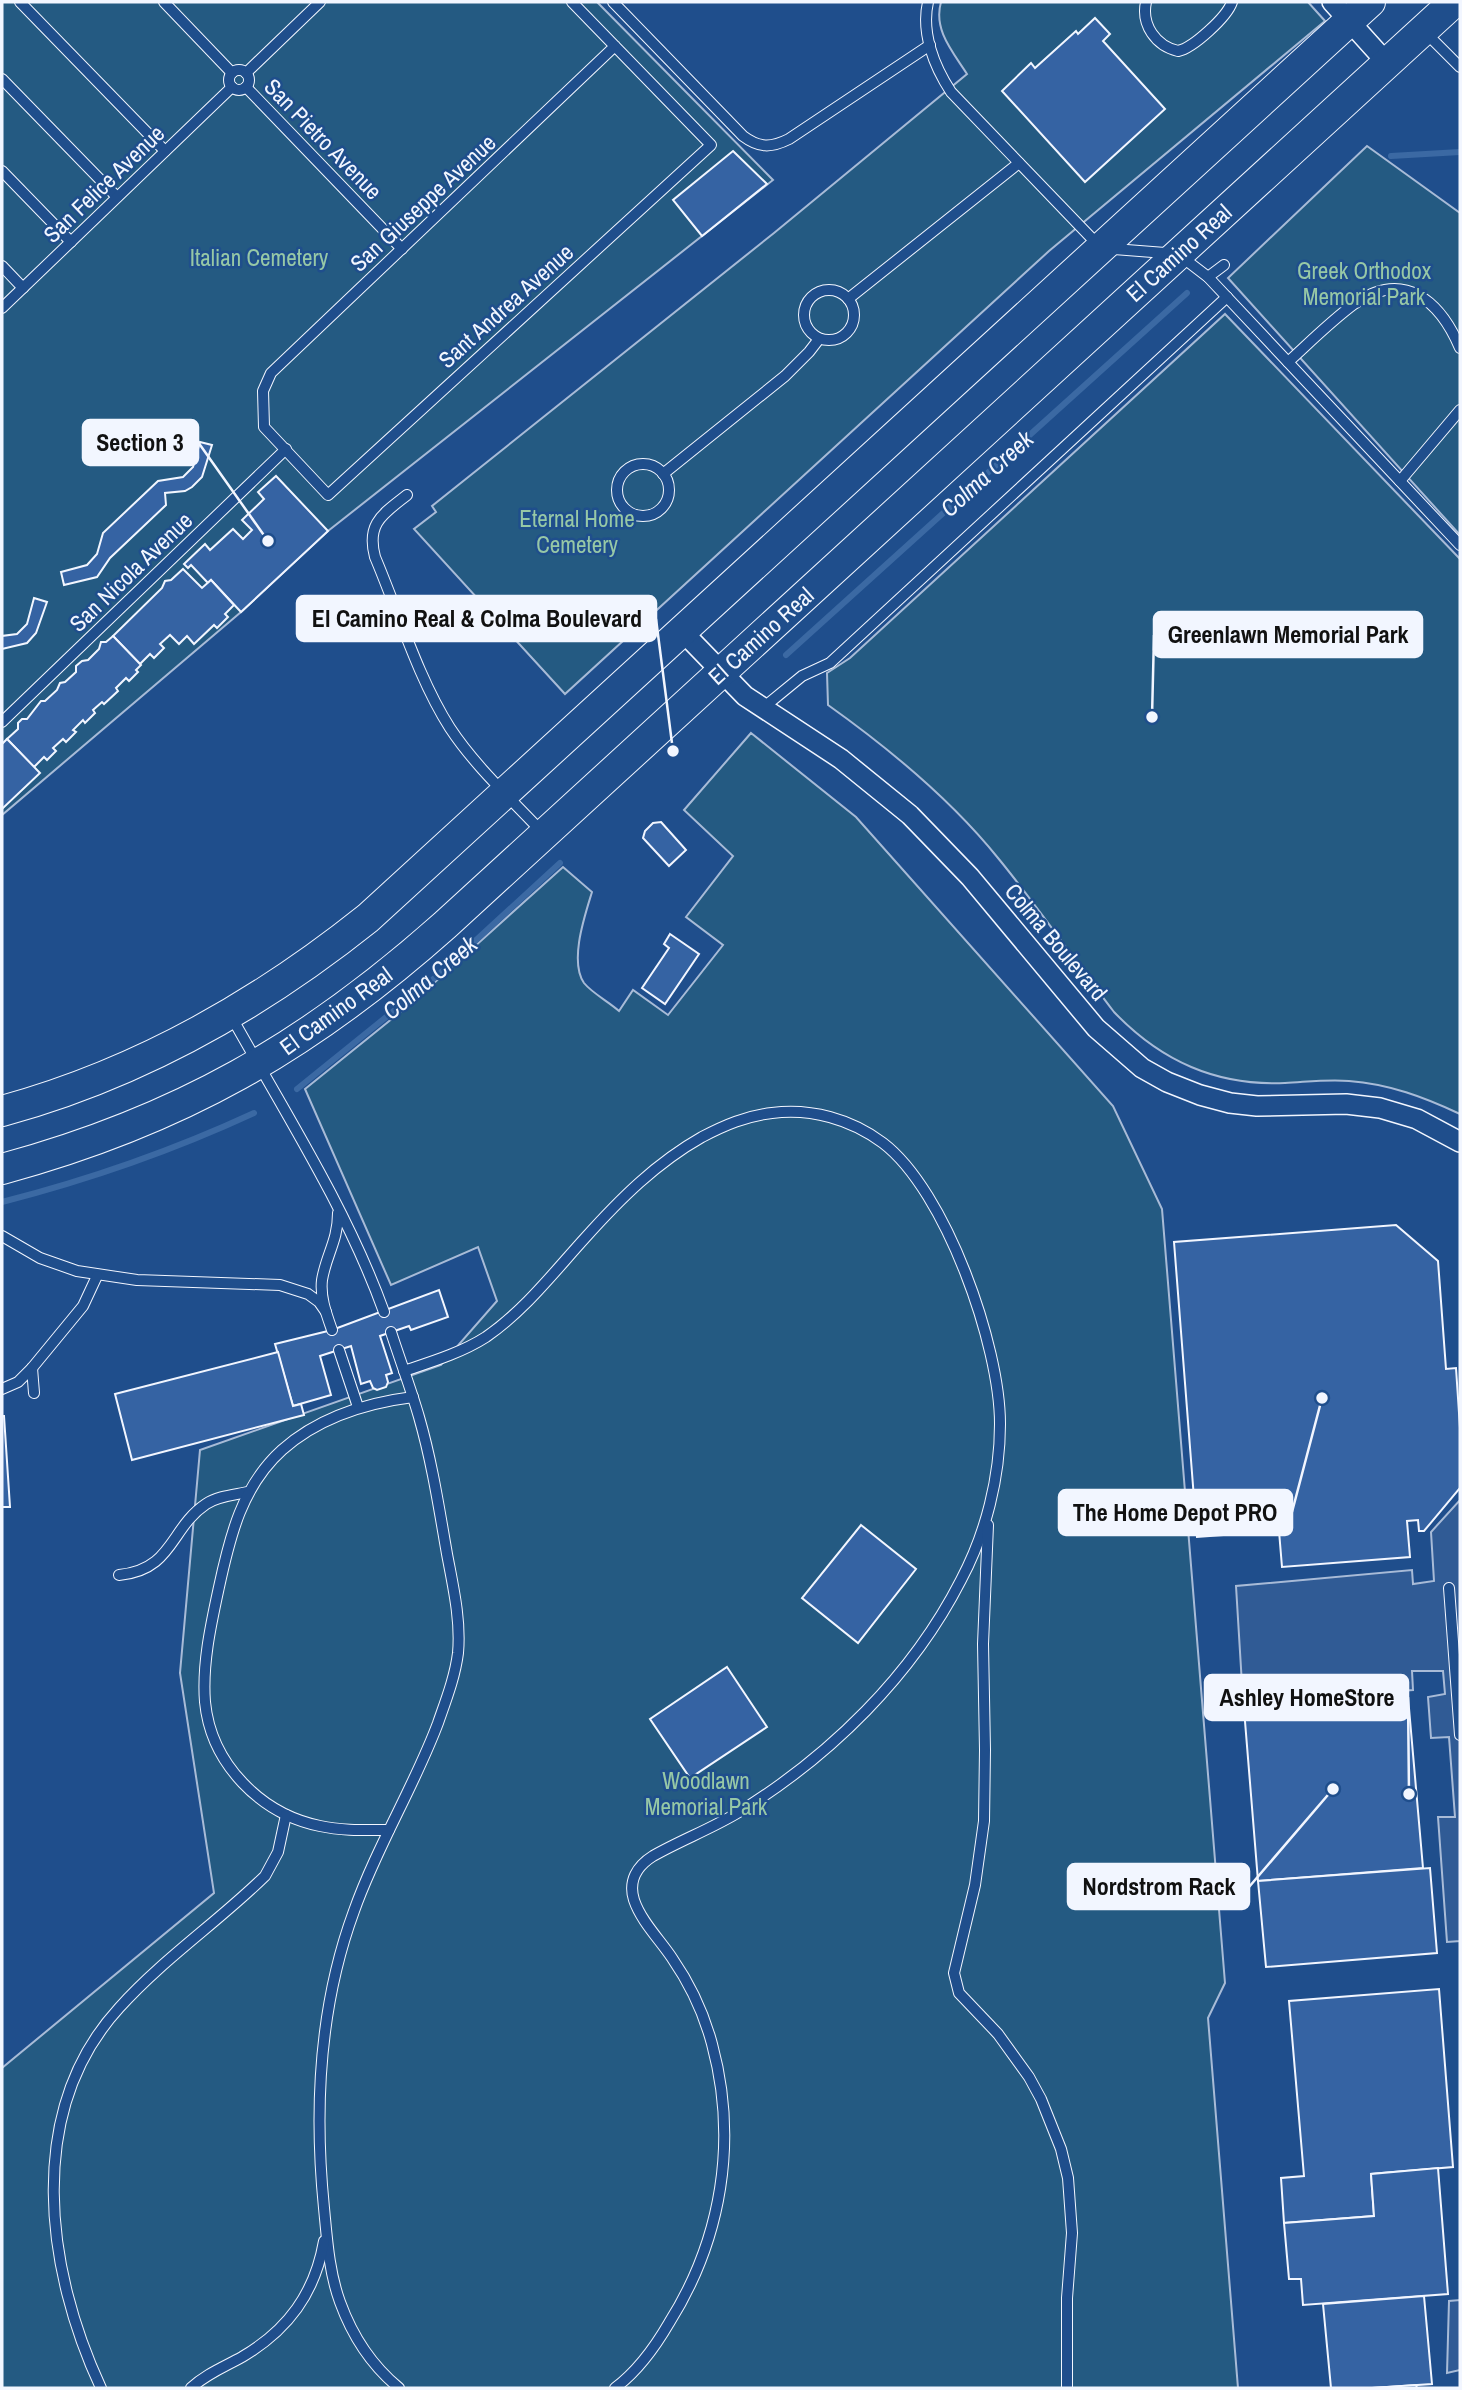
<svg xmlns="http://www.w3.org/2000/svg" width="1462" height="2390" font-family="'Archivo Narrow',sans-serif">
<style>
.green{fill:#245a82;stroke:#a8bbd7;stroke-width:2}
.parking{fill:#305b95;stroke:#a8bbd7;stroke-width:2}
.lines{fill:none;stroke-linecap:round;stroke-linejoin:round}
.stream{stroke:#3b69a3;stroke-width:6}
.building{fill:#3563a3;stroke:#f2f6ff;stroke-width:2}
.lane-casing{stroke:#f2f6ff;stroke-width:12}
.street-casing{stroke:#f2f6ff;stroke-width:22}
.primary-casing{stroke:#f2f6ff;stroke-width:32}
.lane{stroke:#1f4e8c;stroke-width:10}
.street{stroke:#1f4e8c;stroke-width:19}
.primary{stroke:#1f4e8c;stroke-width:30}
.labels{text-anchor:middle;stroke-width:5;stroke-linejoin:round;paint-order:stroke}
.street-label{font-size:23px;fill:#f2f6ff;stroke:#1f4e8c}
.park-label{font-size:23px;fill:#97c8a6;stroke:#1f4e8c}
.water-label{font-size:24px;font-style:italic;fill:#f2f6ff;stroke:#1f4e8c}
.leader{fill:none;stroke:#f2f6ff;stroke-width:2.5}
.callout-dot{fill:#f2f6ff;stroke:#1f4e8c;stroke-width:2.5}
.callout{fill:#f2f6ff;stroke:#f2f6ff;stroke-width:2.5}
.callout-label{font-size:24px;text-anchor:middle;font-weight:bold;fill:#111}
</style>
<rect width="100%" height="100%" fill="#1f4e8c"/>
<g class="green">
<polygon points="2,2 597,2 773,180 328,531 241,612 2,815"/>
<path d="M941,2H1308L1325,21L1049,251L565,694L414,529L436,512L432,506L774,233L967,74C953,52 933,30 941,2Z"/>
<polygon points="1367,146 1460,213 1460,535 1228,278"/>
<path d="M1225,314L1460,559V1114C1424,1097 1389,1084 1349,1081C1328,1079 1306,1082 1285,1083C1216,1086 1161,1061 1114,1012C1075,961 1039,908 998,858C953,802 887,747 828,705L827,673L850,658Z"/>
<path d="M751,733L856,817L1113,1106L1162,1209L1225,1983L1208,2018L1238,2388H2V2068L214,1893L180,1673L200,1450L441,1365L497,1301L478,1247L391,1285L305,1089L414,1001L563,867L592,892C585,915 569,961 584,983C592,993 609,1002 619,1011L633,990L668,1015L723,945L686,917L733,856L684,810Z"/>
</g>
<g class="parking">
<polygon points="1460,1500 1460,1941 1447,1942 1438,1817 1455,1817 1449,1737 1431,1738 1428,1697 1445,1694 1443,1671 1412,1671 1413,1690 1243,1701 1236,1586 1412,1570 1413,1584 1434,1581 1431,1532"/>
<polygon points="1460,2300 1460,2370 1447,2373 1449,2301"/>
</g>
<g class="lines">
<g class="stream">
<polyline points="1391,156 1460,152"/>
<polyline points="786,655 1187,293"/>
<polyline points="297,1089 437,976 560,863"/>
<path d="M2,1202C88,1180 174,1150 254,1113"/>
</g>
</g>
<g class="building">
<polygon points="1095,18 1110,34 1103,41 1165,109 1085,182 1002,91 1031,63 1035,68 1076,31 1078,34"/>
<polygon points="733,151 767,184 702,236 673,200"/>
<polygon points="200,442 212,445 202,477 192,487 185,491 165,493 166,505 110,558 97,577 64,585 61,572 87,565 97,554 103,533 158,481 183,477 193,467"/>
<polygon points="276,476 328,531 241,612 211,580 208,583 191,565 188,568 184,564 205,544 210,550 233,529 243,539 252,530 242,520 264,499 258,492"/>
<polygon points="183,569 202,588 211,580 234,605 225,614 228,617 217,628 214,625 194,644 187,636 179,644 170,635 160,644 164,648 154,658 150,654 140,664 113,636 162,588 165,581 171,580"/>
<polygon points="34,598 47,602 36,633 27,643 2,649 2,636 17,634 27,624"/>
<polygon points="113,636 141,665 136,670 138,672 129,681 126,678 116,688 118,691 104,704 102,702 93,710 95,713 85,723 83,720 73,730 76,732 66,742 63,739 53,748 56,751 47,760 44,757 34,767 7,739 18,729 18,723 22,719 27,719 41,701 45,701 57,690 60,683 65,682 76,672 76,666 82,661 88,660 99,649 101,642 106,642"/>
<polygon points="7,739 40,773 2,809 2,744"/>
<polygon points="661,822 686,850 669,866 643,838 645,831 653,823"/>
<polygon points="670,934 699,954 665,1004 642,988 669,948 664,944"/>
<polygon points="1396,1225 1438,1261 1446,1369 1456,1368 1460,1428 1460,1488 1424,1531 1419,1531 1418,1520 1407,1521 1410,1557 1282,1567 1279,1531 1197,1537 1174,1242"/>
<polygon points="439,1290 448,1317 411,1330 409,1326 380,1336 392,1373 386,1375 388,1382 386,1387 377,1390 373,1388 370,1381 361,1384 351,1346 320,1356 331,1395 293,1406 275,1344 332,1330"/>
<polygon points="278,1352 293,1406 301,1404 304,1415 132,1460 115,1394"/>
<polygon points="2,1416 4,1416 10,1507 2,1507"/>
<polygon points="861,1525 916,1569 858,1643 802,1598"/>
<polygon points="727,1667 767,1727 690,1778 650,1719"/>
<polygon points="1408,1697 1423,1868 1258,1881 1244,1709"/>
<polygon points="1430,1868 1437,1953 1266,1967 1258,1881"/>
<polygon points="1439,1989 1453,2167 1371,2174 1374,2216 1284,2223 1281,2178 1304,2176 1289,2001"/>
<polygon points="1438,2168 1448,2294 1303,2305 1301,2279 1289,2279 1284,2223 1374,2216 1371,2174"/>
<polygon points="1424,2296 1432,2384 1372,2388 1331,2388 1323,2304"/>
<polygon points="1416,2385 1417,2388 1372,2388"/>
</g>
<g class="lines">
<defs>
<g id="lane">
<polyline points="20,2 165,151"/>
<polyline points="164,2 232,73"/>
<polyline points="572,2 711,145 328,495 264,427 263,391 271,373 615,46"/>
<path d="M613,2L743,136C759,148 771,148 789,139L930,45"/>
<path d="M928,2C921,33 934,66 951,92L1101,248L1178,254L1208,277L1460,545"/>
<path d="M1146,2C1141,25 1156,46 1178,51C1193,48 1227,17 1232,2"/>
<polyline points="1426,33 1460,67"/>
<circle cx="239" cy="80" r="10"/>
<polyline points="246,73 320,2"/>
<polyline points="2,79 117,197"/>
<polyline points="246,87 402,249"/>
<polyline points="2,171 71,242"/>
<polyline points="2,266 23,288"/>
<polyline points="1208,277 1224,265"/>
<circle cx="829" cy="315" r="25"/>
<polyline points="848,299 1019,163"/>
<polyline points="2,308 232,87"/>
<path d="M1288,362C1309,343 1331,321 1354,304C1404,269 1440,301 1460,348"/>
<circle cx="643" cy="490" r="26"/>
<polyline points="663,474 785,376 809,352 819,339"/>
<polyline points="1400,481 1460,410"/>
<path d="M407,495C383,514 366,523 375,557C398,611 418,678 450,728C475,766 511,799 542,832"/>
<polyline points="763,708 802,676 830,663 1227,297"/>
<polyline points="2,722 286,449"/>
<path d="M231,1016C284,1111 347,1209 384,1312"/>
<polyline points="2,1236 40,1258 77,1271 137,1280 280,1285 308,1294 319,1302 326,1312"/>
<path d="M332,1330C326,1313 320,1297 322,1280C326,1255 338,1241 338,1213"/>
<path d="M391,1332C400,1360 411,1389 419,1417C432,1462 439,1508 447,1554C453,1586 461,1620 458,1653C455,1677 446,1700 438,1723C414,1787 377,1846 354,1911C319,2006 314,2108 324,2208C327,2239 329,2272 340,2302C352,2335 371,2365 399,2388"/>
<polyline points="339,1350 358,1407"/>
<polyline points="32,1368 34,1393"/>
<path d="M404,1371C431,1362 461,1353 486,1337C525,1310 554,1272 585,1238C620,1199 656,1163 702,1137C725,1125 746,1116 772,1113C811,1108 851,1119 883,1143C946,1191 1000,1346 1000,1424C1000,1477 986,1533 961,1580C912,1676 830,1756 739,1812C711,1829 681,1840 653,1856C637,1866 628,1881 634,1900C641,1921 660,1940 672,1958C690,1984 704,2014 712,2044C738,2140 722,2239 669,2323C655,2347 638,2371 615,2388"/>
<polyline points="2,1389 18,1382 32,1368 83,1306 97,1276"/>
<polyline points="988,1525 983,1644 985,1750 984,1821 975,1885 954,1973 959,1993 998,2034 1029,2077 1041,2099 1061,2149 1068,2178 1072,2233 1067,2298 1067,2388"/>
<path d="M119,1575C173,1570 170,1528 206,1504C218,1496 234,1495 248,1492"/>
<polyline points="1449,1588 1460,1735"/>
<path d="M389,1830C366,1830 343,1831 320,1826C261,1814 211,1764 205,1702C202,1664 211,1624 219,1587C230,1536 242,1486 282,1450C319,1417 365,1403 413,1397"/>
<path d="M101,2388C46,2270 24,2112 119,2008C163,1959 218,1922 265,1876L278,1852L286,1815"/>
<path d="M191,2388C206,2374 224,2367 242,2357C288,2330 315,2293 324,2241"/>
</g>
<g id="street">
<polyline points="1332,2 1387,63"/>
<polyline points="682,631 745,696 841,759 910,815 970,877 1096,1028 1142,1068 1167,1082 1200,1095 1230,1103 1257,1106 1346,1104 1380,1108 1417,1119 1460,1142"/>
</g>
<g id="primary">
<path d="M2,1111C138,1074 258,1006 368,918L1370,2"/>
<path d="M2,1169C179,1121 308,1047 445,925L1454,2"/>
</g>
</defs>
<use href="#lane" class="lane-casing"/>
<use href="#street" class="street-casing"/>
<use href="#primary" class="primary-casing"/>
<use href="#lane" class="lane"/>
<use href="#street" class="street"/>
<use href="#primary" class="primary"/>
</g>
<g class="labels">
<g class="street-label">
<text transform="translate(323 139) rotate(46)" y="8">San Pietro Avenue</text>
<text transform="translate(104 184) rotate(-44)" y="8">San Felice Avenue</text>
<text transform="translate(423 203) rotate(-43)" y="8">San Giuseppe Avenue</text>
<text transform="translate(1179 253) rotate(-42)" y="8">El Camino Real</text>
<text transform="translate(506 306) rotate(-42)" y="8">Sant Andrea Avenue</text>
<text transform="translate(131 572) rotate(-44)" y="8">San Nicola Avenue</text>
<text transform="translate(761 636) rotate(-42)" y="8">El Camino Real</text>
<text transform="translate(1056 942) rotate(50)" y="8">Colma Boulevard</text>
<text transform="translate(336 1011) rotate(-36)" y="8">El Camino Real</text>
</g>
<g class="park-label">
<text x="259" y="266">Italian Cemetery</text>
<text x="1364" y="279">Greek Orthodox<tspan x="1364" dy="26">Memorial Park</tspan></text>
<text x="577" y="527">Eternal Home<tspan x="577" dy="26">Cemetery</tspan></text>
<text x="706" y="1789">Woodlawn<tspan x="706" dy="26">Memorial Park</tspan></text>
</g>
<g class="water-label">
<text transform="translate(987 474) rotate(-42)" y="8">Colma Creek</text>
<text transform="translate(430 978) rotate(-40)" y="8">Colma Creek</text>
</g>
</g>
<path class="leader" d="M268 541L198 442M673 751L656 619M1152 717L1154 635M1322 1398L1292 1512M1409 1794L1408 1697M1333 1789L1249 1887"/>
<g class="callout-dot">
<circle cx="268" cy="541" r="7"/>
<circle cx="673" cy="751" r="7"/>
<circle cx="1152" cy="717" r="7"/>
<circle cx="1322" cy="1398" r="7"/>
<circle cx="1409" cy="1794" r="7"/>
<circle cx="1333" cy="1789" r="7"/>
</g>
<g class="callout">
<rect x="83" y="420" width="115" height="45" rx="7"/>
<rect x="297" y="596" width="359" height="45" rx="7"/>
<rect x="1154" y="612" width="268" height="45" rx="7"/>
<rect x="1059" y="1490" width="233" height="45" rx="7"/>
<rect x="1205" y="1675" width="203" height="45" rx="7"/>
<rect x="1068" y="1864" width="181" height="45" rx="7"/>
</g>
<g class="callout-label">
<text x="140" y="451">Section 3</text>
<text x="477" y="627">El Camino Real &amp; Colma Boulevard</text>
<text x="1288" y="643">Greenlawn Memorial Park</text>
<text x="1175" y="1521">The Home Depot PRO</text>
<text x="1307" y="1706">Ashley HomeStore</text>
<text x="1159" y="1895">Nordstrom Rack</text>
</g>
<rect width="1462" height="2390" fill="none" stroke="#f2f6ff" stroke-width="7"/>
</svg>
